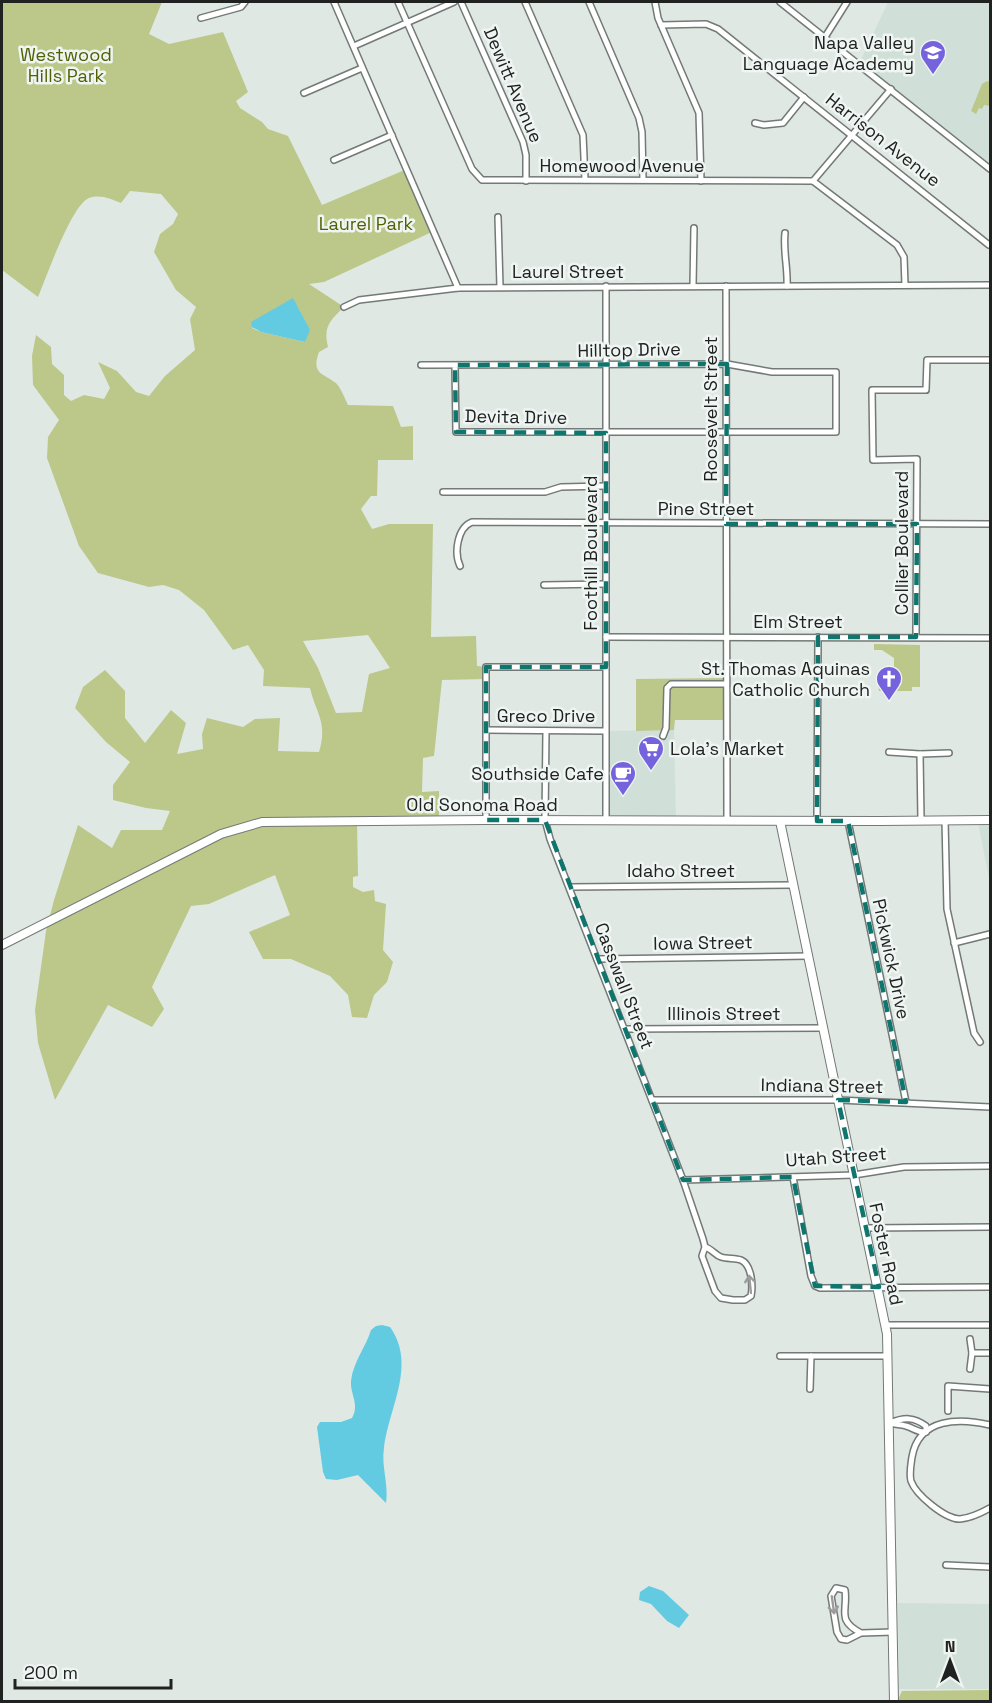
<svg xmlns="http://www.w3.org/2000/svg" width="992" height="1703" font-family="'Space Grotesk',sans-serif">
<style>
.built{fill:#d0e0d8}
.green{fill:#bbc88a;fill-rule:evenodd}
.water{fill:#62cbe2}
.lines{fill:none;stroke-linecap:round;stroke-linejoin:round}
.street-casing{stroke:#727976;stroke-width:8}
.secondary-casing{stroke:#727976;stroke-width:10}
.street{stroke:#fff;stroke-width:5}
.secondary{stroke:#fff;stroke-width:8}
.oneway{stroke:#9b9c9b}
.marked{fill:none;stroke:#0f766e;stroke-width:4.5;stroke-dasharray:12 8;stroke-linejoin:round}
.labels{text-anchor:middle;stroke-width:5;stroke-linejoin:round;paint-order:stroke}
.poi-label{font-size:18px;fill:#202221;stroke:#eef5f2;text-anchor:end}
.park-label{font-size:18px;fill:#535f03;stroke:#eef5f2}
.street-label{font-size:18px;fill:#202221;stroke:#eef5f2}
</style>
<rect width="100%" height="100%" fill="#e0e8e4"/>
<g class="built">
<polygon points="888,2 990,2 990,169 859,64"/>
<polygon points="674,730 676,820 606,821 605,731"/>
<polygon points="978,823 990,823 990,883"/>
<polygon points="898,1603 990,1604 990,1689 899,1689"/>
</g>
<g class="green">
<path d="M2,2H162L149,34L169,44L223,32L248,92L236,101L240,108L262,122L268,129L288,136L322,205L407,169L434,231L324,282L309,284L344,307C330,321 323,326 328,347L319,352C311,374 323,373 336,383C341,388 345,399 348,405L393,406L401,427L413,426V460H378L377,496H371L361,509L372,529L389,524H433L431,637L476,636L477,666L486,667V679L442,680L434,756L423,758L422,792L439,791V820L357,821L358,876L353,877V887L363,892L374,890L375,901L386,904L383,950L393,962L387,982L374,995L367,1018L352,1017L348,995L330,976L291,959H263L249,932L290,915L275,875L209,904L191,906L152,987L164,1009L152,1027L108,1005L55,1100L38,1043L35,1010L46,931L54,900L78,825L112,848L121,830H162L170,811L146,808L113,800V785L130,762L106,742L75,708L83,687L105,670L125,691V718L145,743L171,710L186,723L177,754L203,749L202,734L207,718L243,727L255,719L280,718L278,751L319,752C328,722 316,714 310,688L263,686L264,670L248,645L233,650L204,610L179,590L163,585L149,587L98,573L79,546L47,458L48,437L59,420L33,385L32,356L36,335L51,347L52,364L64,375V395L71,401L84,395L104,399L110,388L98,362L117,371L136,392L149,396L165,376L195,350L190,319L196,307L176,290L154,252L160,234L173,224L178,214L161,194L130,191L121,203C110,199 101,194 89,198C72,204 46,278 38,297L2,270ZM294,303L300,311L305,342L261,332L252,328ZM368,635L390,668L369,674L362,712L336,713L318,668L303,641Z"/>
<polygon points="987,81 990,82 990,106 984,105 982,109 979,108 976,114 971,111 982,84"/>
<polygon points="874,644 920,645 920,687 912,687 912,691 879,691 878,681 894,681 894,658 882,650 874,650"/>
<polygon points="726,678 726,720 675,720 674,730 636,731 636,679"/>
<polygon points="990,1690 990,1701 897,1702 902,1691"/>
</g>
<g class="water">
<polygon points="293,298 310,330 305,342 261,332 252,327 251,322"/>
<path d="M382,1325L390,1327C417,1365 389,1407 384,1448C381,1466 389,1485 386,1503L358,1475L337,1480L326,1479L323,1472L317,1427L320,1422H341L352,1418C360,1405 350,1394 351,1381C353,1362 366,1347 371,1330L376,1326Z"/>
<polygon points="649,1586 663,1591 689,1615 679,1628 667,1621 651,1604 639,1600 640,1592"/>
</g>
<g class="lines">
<defs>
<g id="street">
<polyline points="334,2 458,288"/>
<polyline points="398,2 472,169 482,180 813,181 897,245 904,257 905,285"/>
<polyline points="461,2 523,142 526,155 526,181"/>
<polyline points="525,2 583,135 585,180"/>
<polyline points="589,2 639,118 642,132 643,180"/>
<polyline points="655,2 658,18 699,113 701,181"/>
<polyline points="780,2 990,169"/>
<polyline points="201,18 241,7 245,2"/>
<polyline points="661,25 706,24 718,29 989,245"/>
<polyline points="825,37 847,2"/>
<polyline points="354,46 454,2"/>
<polyline points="304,93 362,68"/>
<polyline points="755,123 764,125 783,123 804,97"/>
<polyline points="334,160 392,135"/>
<polyline points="813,181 891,89"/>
<polyline points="498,217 500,287"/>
<path d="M785,233C783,251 788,268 787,286"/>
<polyline points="606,286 606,821"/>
<polyline points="693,286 694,228"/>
<polyline points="726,286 727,820"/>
<polyline points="344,307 359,300 458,288 990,285"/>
<polyline points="421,365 727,364 772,372 836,372 836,432 456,432 455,365"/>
<polyline points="443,492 545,492 561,487 606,486"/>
<path d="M460,566C454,553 457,528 472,522L990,524"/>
<polyline points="544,585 605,584"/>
<polyline points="606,637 990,638"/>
<polyline points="916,637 917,459 873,460 872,390 926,390 927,360 990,360"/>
<polyline points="487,730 605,731"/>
<path d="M546,731L545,820L550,839L683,1180L703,1239L705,1247L702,1256L715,1291L721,1298L733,1300H745L751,1296C753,1286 752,1265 741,1260C735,1258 727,1259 721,1257C715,1255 712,1249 705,1247"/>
<polyline points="663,736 666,728 667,688 671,684 726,684"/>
<polyline points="889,752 920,754"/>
<polyline points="486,820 486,667 606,667"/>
<polyline points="921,820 920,754 949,753"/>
<polyline points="945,820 947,909 974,1033 980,1042"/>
<polyline points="817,821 818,637"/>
<polyline points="848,821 906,1102"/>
<polyline points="570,887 793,885"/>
<polyline points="954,943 990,934"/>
<polyline points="597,959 809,956"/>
<polyline points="625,1029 824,1028"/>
<polyline points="652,1100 838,1100 990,1107"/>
<polyline points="793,1177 811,1276 815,1286 820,1288 990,1287"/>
<polyline points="683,1180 854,1175 904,1167 990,1166"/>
<polyline points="866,1228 990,1227"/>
<polyline points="885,1325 990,1325"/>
<polyline points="970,1339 972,1353 970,1369"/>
<polyline points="972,1353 990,1353"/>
<polyline points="780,1356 888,1356"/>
<polyline points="810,1389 811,1356"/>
<polyline points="948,1411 948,1386 990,1389"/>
<path d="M890,1423C904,1417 914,1417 926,1426V1432"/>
<path d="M890,1423C896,1425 900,1424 906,1426C914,1428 917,1433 926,1432"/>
<path d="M990,1425C960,1418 919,1417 912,1457C911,1464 909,1474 911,1481C916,1495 945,1519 960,1519C971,1518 981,1513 990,1508"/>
<polyline points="946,1565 990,1567"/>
<path d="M861,1633C836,1620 848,1611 845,1590L836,1588L831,1596L837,1632L841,1639L847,1640L861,1633L893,1632"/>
</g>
<g id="secondary">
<polyline points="780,821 887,1334 894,1702"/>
<polyline points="2,945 221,834 262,822 486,820 880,821 990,820"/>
</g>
</defs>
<use href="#street" class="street-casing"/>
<use href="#secondary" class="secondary-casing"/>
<use href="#street" class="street"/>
<use href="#secondary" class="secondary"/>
</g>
<defs><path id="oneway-shaft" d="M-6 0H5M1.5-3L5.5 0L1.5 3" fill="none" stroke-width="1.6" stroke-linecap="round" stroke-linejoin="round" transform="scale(1.5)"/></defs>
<g class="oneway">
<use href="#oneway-shaft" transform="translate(750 1284) rotate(-96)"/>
<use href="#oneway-shaft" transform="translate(833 1605) rotate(82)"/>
</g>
<path class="marked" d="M727,364L726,524H917L916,637H818L817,821H848L906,1102L838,1100L879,1287L815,1286L793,1177L683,1180L545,820H486V667H606V433L456,432L455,365Z"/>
<defs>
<symbol id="school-pin" viewBox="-11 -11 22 30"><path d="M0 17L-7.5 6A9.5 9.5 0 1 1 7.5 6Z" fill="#7562dd" stroke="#eef5f2"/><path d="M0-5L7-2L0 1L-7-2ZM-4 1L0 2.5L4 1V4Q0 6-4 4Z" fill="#fff"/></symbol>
<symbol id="church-pin" viewBox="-11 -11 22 30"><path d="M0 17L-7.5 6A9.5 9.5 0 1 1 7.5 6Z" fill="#7562dd" stroke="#eef5f2"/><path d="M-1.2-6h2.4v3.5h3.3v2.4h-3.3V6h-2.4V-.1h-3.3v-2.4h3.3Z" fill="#fff"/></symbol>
<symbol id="supermarket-pin" viewBox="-11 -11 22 30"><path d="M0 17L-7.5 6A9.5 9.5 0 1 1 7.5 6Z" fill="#7562dd" stroke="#eef5f2"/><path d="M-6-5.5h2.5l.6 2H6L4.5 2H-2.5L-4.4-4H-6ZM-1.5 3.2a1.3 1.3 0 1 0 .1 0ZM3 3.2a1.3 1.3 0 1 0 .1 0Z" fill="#fff"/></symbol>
<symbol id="cafe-pin" viewBox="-11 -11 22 30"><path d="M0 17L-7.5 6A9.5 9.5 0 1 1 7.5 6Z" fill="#7562dd" stroke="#eef5f2"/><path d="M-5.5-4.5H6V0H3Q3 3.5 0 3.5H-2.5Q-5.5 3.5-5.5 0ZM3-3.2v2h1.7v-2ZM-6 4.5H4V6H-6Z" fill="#fff"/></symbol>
</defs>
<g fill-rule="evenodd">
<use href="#school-pin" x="918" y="38" width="30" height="40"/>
<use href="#church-pin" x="874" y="664" width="30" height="40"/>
<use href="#supermarket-pin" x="636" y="734" width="30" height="40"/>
<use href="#cafe-pin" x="608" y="759" width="30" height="40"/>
</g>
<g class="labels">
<g class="poi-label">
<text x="914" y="49">Napa Valley<tspan x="914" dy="21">Language Academy</tspan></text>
<text x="870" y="675">St. Thomas Aquinas<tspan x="870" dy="21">Catholic Church</tspan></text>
<text x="670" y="755" text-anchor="start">Lola’s Market</text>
<text x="604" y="780">Southside Cafe</text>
</g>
<g class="park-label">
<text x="66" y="61">Westwood<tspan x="66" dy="21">Hills Park</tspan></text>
<text x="366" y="230">Laurel Park</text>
</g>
<g class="street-label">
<text transform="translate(513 85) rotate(67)" y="6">Dewitt Avenue</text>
<text transform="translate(883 140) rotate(38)" y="6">Harrison Avenue</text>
<text x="622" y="172">Homewood Avenue</text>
<text x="568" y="278">Laurel Street</text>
<text transform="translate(629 350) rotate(-1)" y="6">Hilltop Drive</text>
<text transform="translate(711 409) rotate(-90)" y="6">Roosevelt Street</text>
<text transform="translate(516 417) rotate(1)" y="6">Devita Drive</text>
<text x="706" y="515">Pine Street</text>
<text transform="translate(902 543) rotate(-90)" y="6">Collier Boulevard</text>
<text transform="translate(591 553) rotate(-90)" y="6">Foothill Boulevard</text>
<text x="798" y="628">Elm Street</text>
<text x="546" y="722">Greco Drive</text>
<text x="482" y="811">Old Sonoma Road</text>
<text x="681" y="877">Idaho Street</text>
<text transform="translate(703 943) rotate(-1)" y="6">Iowa Street</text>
<text transform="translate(891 959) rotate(78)" y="6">Pickwick Drive</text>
<text transform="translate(624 986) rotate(69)" y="6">Casswall Street</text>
<text x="724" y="1020">Illinois Street</text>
<text transform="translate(822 1086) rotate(1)" y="6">Indiana Street</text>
<text transform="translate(836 1157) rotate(-4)" y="6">Utah Street</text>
<text transform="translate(886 1254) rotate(78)" y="6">Foster Road</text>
</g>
</g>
<rect width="992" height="1703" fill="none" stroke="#202221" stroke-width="6"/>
<g transform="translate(950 1661)" stroke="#eef5f2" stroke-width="4.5" paint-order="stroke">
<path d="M0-4.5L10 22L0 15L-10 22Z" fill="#202221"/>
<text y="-9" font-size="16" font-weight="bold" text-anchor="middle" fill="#202221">N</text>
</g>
<path d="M15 1679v9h156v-9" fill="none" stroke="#202221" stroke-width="3"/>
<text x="24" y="1679" font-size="18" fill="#202221" stroke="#eef5f2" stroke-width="4.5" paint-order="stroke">200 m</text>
</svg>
